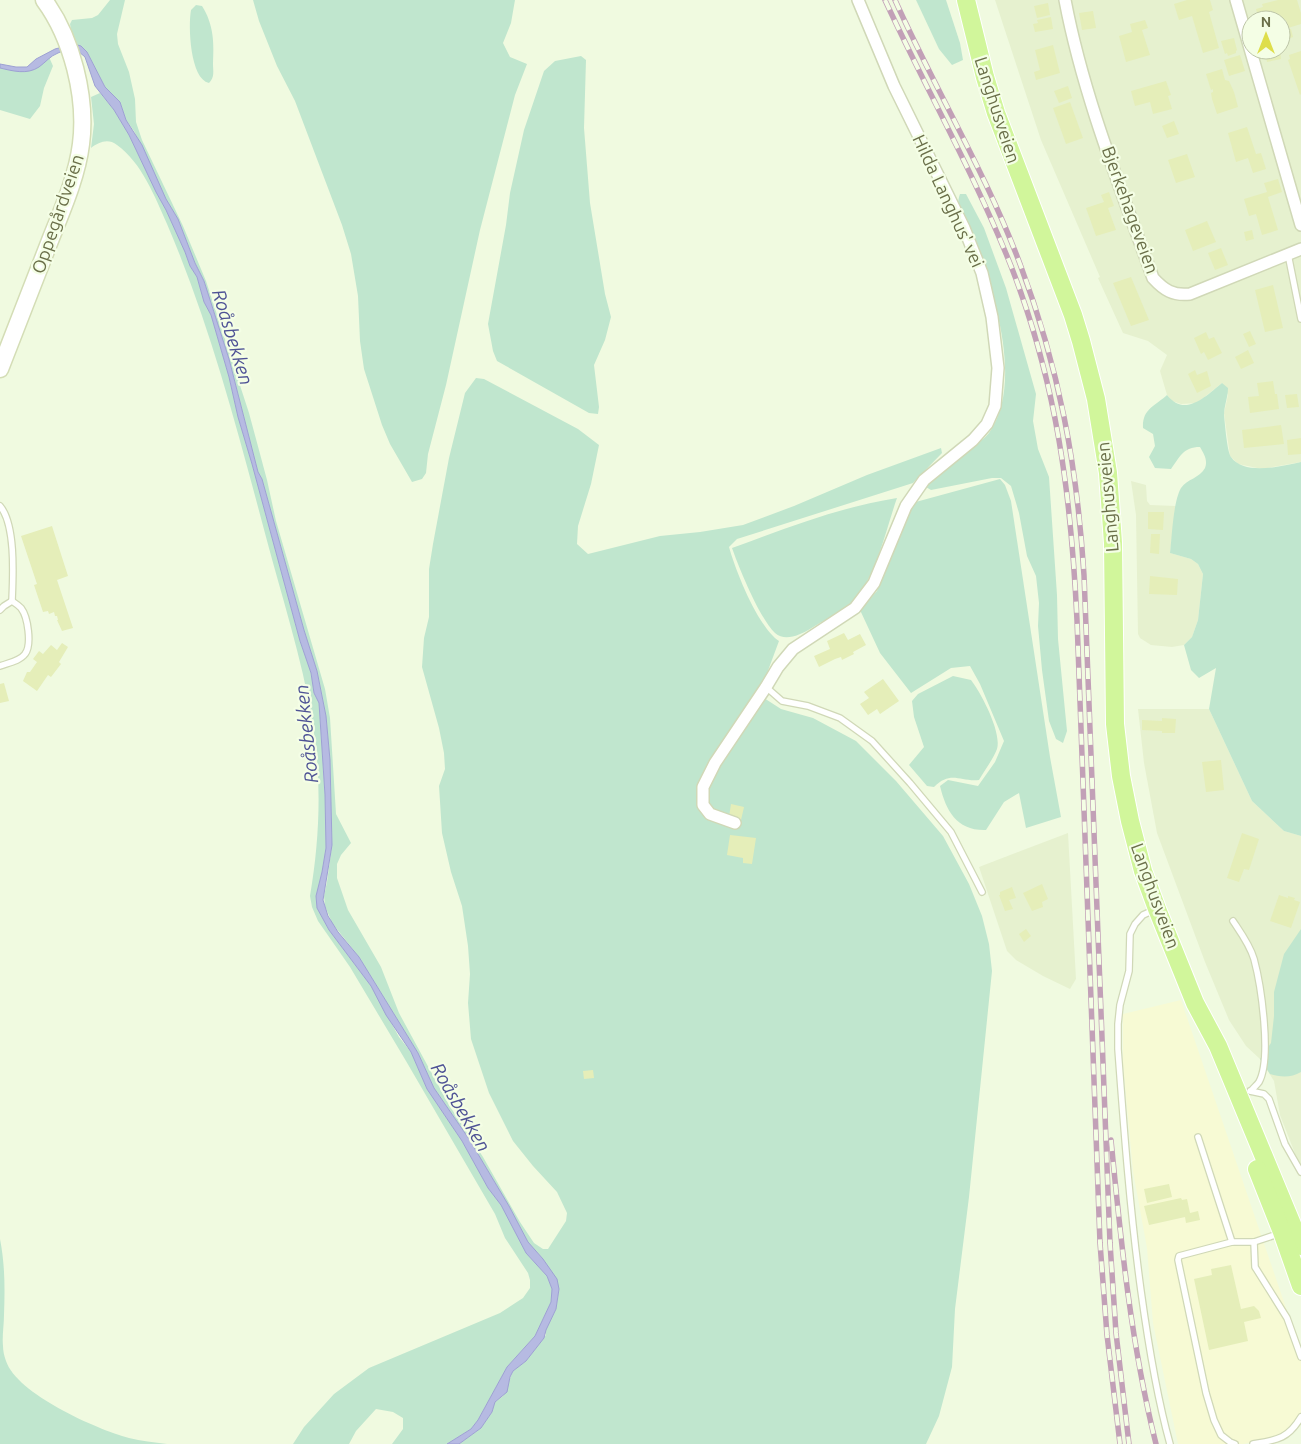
<svg xmlns="http://www.w3.org/2000/svg" width="1301" height="1444" font-family="Ubuntu,sans-serif">
<style>
.residential{fill:#e6f1cf;fill-rule:evenodd}
.commercial{fill:#f7fad4}
.green{fill:#c0e6ce}
.water{fill:#b6bae2;stroke:#9da1d3}
.building{fill:#e5eeb9}
.lines{fill:none;stroke-linecap:round;stroke-linejoin:round}
.service-casing{stroke:#d0d8b7;stroke-width:8}
.minor-casing{stroke:#d0d8b7;stroke-width:14}
.secondary-casing{stroke:#d4ddb6;stroke-width:19}
.primary-casing{stroke:#fff;stroke-width:20}
.service{stroke:#fff;stroke-width:5.5}
.minor{stroke:#fff;stroke-width:11}
.secondary{stroke:#fff;stroke-width:16}
.primary{stroke:#d1f69b;stroke-width:18}
.rail-casing{stroke:#c2a0b7;stroke-width:5.5}
.rail{stroke:#f4fee5;stroke-width:4;stroke-dasharray:11;stroke-linecap:butt}
.labels{text-anchor:middle;stroke-width:4.5;stroke-linejoin:round;paint-order:stroke}
.street-label{font-size:18px;fill:#6a6f49;stroke:#f4fee5}
.water-label{font-size:19px;font-style:italic;fill:#4e5295;stroke:#f4fee5}
</style>
<rect width="100%" height="100%" fill="#f0fae0"/>
<g class="residential">
<path d="M995,0H1301V462L1262,469L1238,464L1230,456L1224,413L1228,395L1222,383L1197,403L1181,404L1172,401L1167,395L1160,371L1167,355L1148,341L1123,333L1098,278L1100,277L1041,140ZM1251,20H1281V50H1251Z"/>
<polygon points="1131,481 1146,485 1147,501 1150,505 1176,506 1170,553 1191,559 1198,564 1203,574 1198,620 1192,637 1184,645 1172,647 1151,645 1140,638 1138,634 1136,515"/>
<polygon points="1138,709 1209,709 1252,801 1284,831 1301,836 1301,1169 1280,1115 1274,1081 1260,1059 1246,1046 1229,1020 1205,962 1157,833 1144,763"/>
<polygon points="1068,833 1076,979 1070,989 1043,976 1016,960 1007,951 979,867"/>
</g>
<polygon class="commercial" points="1181,1000 1301,1352 1301,1424 1292,1432 1275,1438 1243,1444 1178,1444 1153,1323 1147,1248 1133,1171 1123,1064 1123,1014"/>
<g class="green">
<path d="M110,0H125L117,34L118,44L129,72L135,99L136,122L142,140L183,226L206,281L249,413L267,480L276,521L325,689L330,718L336,814L351,843L341,855L337,864V878L348,910L381,967L399,1013L449,1105L483,1157L520,1222L534,1243L543,1249H548L566,1221L567,1213L557,1192L533,1166L513,1141L489,1093L471,1039L468,1003L470,974L468,946L462,906L451,872L442,833L439,786L445,769L444,753L439,728L422,667L424,638L429,617V569L433,544L449,458L465,393L476,378L484,379L578,429L599,445L591,484L578,526L577,544L588,554L660,536L700,532L743,525L794,506L867,475L941,448L942,453L913,483L737,539L729,547C736,572 758,627 779,641L766,676L756,693L781,709L813,718L856,741L896,781L943,836L969,884L982,916L989,944L992,971L969,1197L955,1309L952,1367L939,1416L926,1444H459L481,1428L492,1412L495,1402L503,1396L513,1371L526,1361L546,1335L545,1330L556,1309L559,1289L543,1259L528,1242L509,1206L469,1139L434,1088L418,1053L359,957L332,923L325,906L324,896L327,882L332,845L330,760L326,716L317,671L304,630L262,479L258,472L229,359L204,281L195,263L178,219L166,199L134,131L126,120L120,102L105,87L87,52L74,44L70,24L72,20L92,18L98,15Z"/>
<polygon points="253,0 515,0 511,23 503,43 510,57 527,64 515,95 480,230 446,385 428,454 426,473 422,479 412,482 390,444 382,425 364,369 360,341 358,296 351,254 342,225 295,101 277,66 259,21"/>
<polygon points="916,0 946,0 960,43 963,60 952,65 939,49"/>
<path d="M196,5L202,6C214,25 214,43 213,64C213,71 215,77 209,83C190,79 188,26 191,10Z"/>
<polygon points="581,56 586,60 584,128 590,203 605,294 611,317 605,340 594,365 599,407 598,414 589,413 497,361 493,351 488,324 506,225 510,193 524,130 544,71 555,61"/>
<path d="M49,57L53,66L44,88L40,106L30,119L0,110V68C20,72 34,71 49,57Z"/>
<path d="M100,93L114,110L129,135L156,192L166,210L185,252L190,266L197,277L204,302L211,315L229,377L238,417L252,464L300,641L311,673L314,693L319,703L325,795L326,848L322,872L316,896L317,908L329,930L371,986L399,1037L411,1052L427,1089L462,1141L488,1188L501,1205L526,1253L547,1276L552,1289L551,1302L535,1336L507,1367L478,1420L471,1429L447,1444H392L403,1429V1418L393,1412L376,1409L356,1431L349,1444H293L304,1427L334,1394L369,1368L500,1313L523,1298L530,1288V1280L528,1273L505,1238L495,1214L406,1061L350,967L318,921L312,907L310,896C320,838 322,778 312,720C302,658 282,598 266,537C238,432 210,324 167,224C155,197 142,163 117,145C108,138 99,142 91,148L94,124L91,97Z"/>
<path d="M960,194H966L984,228L1006,288L1036,394L1033,421L1038,449L1049,477L1057,595L1058,639L1067,731L1063,743L1056,739L1049,721L1042,670L1038,626L1039,603L1036,576L1027,556L1019,513L1011,486L1001,478H992L931,490L924,486C937,475 951,463 965,452C972,446 983,441 989,433C1023,385 996,296 975,246C968,230 953,212 960,194Z"/>
<path d="M1222,383L1228,388C1228,397 1224,406 1224,415C1225,424 1227,451 1231,457C1244,476 1282,466 1301,462V836L1284,831L1252,801L1209,709L1216,668L1199,678L1191,670L1184,645L1192,637L1198,620L1203,574L1198,564L1191,559L1170,553C1172,537 1173,502 1181,488C1187,479 1200,478 1205,468C1208,460 1204,454 1200,447C1183,447 1180,457 1171,469L1155,468L1149,457L1155,446L1153,434L1143,428C1142,409 1155,406 1167,395C1185,418 1206,396 1222,383Z"/>
<path d="M1000,479L1005,485L1011,501L1050,757L1061,817L1026,828L1019,793L1004,802L986,830C957,831 946,811 940,786L948,780L978,786L995,762L1004,741L980,684L970,666L951,668L911,693L880,653L860,610L877,591L889,557L912,503Z"/>
<path d="M897,498C886,529 876,579 852,602C840,613 824,620 810,629C800,635 785,642 775,633C760,619 739,568 732,548C786,528 840,507 897,498Z"/>
<path d="M953,676L971,680C981,693 1002,732 997,749C993,759 985,770 979,780C960,782 951,770 934,787L927,786L909,765L924,747L914,717L912,701L918,694Z"/>
<path d="M1301,929V1072C1291,1078 1280,1077 1270,1074L1260,1059L1271,1043L1274,1016V992L1284,954Z"/>
<path d="M0,1239C5,1264 5,1289 4,1315C4,1325 2,1336 3,1346C3,1350 4,1356 6,1361C17,1394 96,1429 129,1438C141,1441 154,1442 167,1444H0Z"/>
</g>
<path class="water" d="M74,44L81,46L87,52L105,87L120,102L126,120L142,145L166,199L178,219L195,263L204,281L229,359L258,472L262,479L304,630L317,671L326,716L330,760L332,845L323,900L328,916L338,932L359,957L418,1053L434,1088L469,1139L509,1206L528,1242L543,1259L557,1279L559,1289L556,1309L546,1330L544,1338L526,1361L513,1371L510,1377L507,1392L495,1402L492,1412L481,1428L459,1444H447L471,1429L478,1420L507,1367L535,1336L551,1302L552,1289L547,1276L526,1253L501,1205L488,1188L462,1141L427,1089L411,1052L386,1015L371,986L329,930L317,908L316,896L322,872L326,848L325,795L319,703L314,693L311,673L300,641L252,464L238,417L229,377L211,315L204,302L197,277L190,266L185,252L166,210L156,192L129,135L114,110L95,86L85,57L78,51C71,51 64,50 58,53C50,56 46,62 39,67C27,75 13,71 0,68V64L16,67H27L36,59L55,49Z"/>
<g class="building">
<polygon points="1187,0 1210,0 1213,10 1209,12 1219,48 1203,53 1192,16 1179,20 1174,4"/>
<polygon points="1278,0 1297,0 1301,13 1301,24 1288,28 1286,20 1281,21 1259,20 1256,9 1263,7 1262,4"/>
<polygon points="1048,3 1050,15 1037,18 1034,6"/>
<polygon points="1093,11 1096,28 1082,30 1079,13"/>
<polygon points="1051,17 1053,29 1035,32 1033,24 1038,23 1037,20"/>
<polygon points="1145,20 1148,28 1142,30 1150,55 1126,62 1119,36 1132,32 1130,24"/>
<polygon points="1291,29 1293,37 1285,40 1282,31"/>
<polygon points="1234,38 1237,50 1236,51 1236,53 1228,56 1227,53 1225,54 1221,41"/>
<polygon points="1053,45 1060,73 1036,80 1034,72 1040,70 1035,50"/>
<polygon points="1265,50 1280,50 1281,59 1267,62"/>
<polygon points="1301,51 1301,94 1300,95 1288,60 1290,59 1289,55"/>
<polygon points="1240,55 1245,71 1229,76 1224,60"/>
<polygon points="1222,69 1225,80 1229,81 1234,92 1238,107 1217,114 1212,99 1211,93 1213,92 1213,89 1211,90 1206,74"/>
<polygon points="1166,81 1171,95 1168,96 1172,109 1153,114 1150,102 1135,106 1131,91"/>
<polygon points="1068,86 1072,98 1059,103 1054,91"/>
<polygon points="1070,102 1083,138 1066,144 1053,108"/>
<polygon points="1174,121 1179,134 1167,138 1162,126"/>
<polygon points="1247,127 1256,154 1261,153 1266,169 1253,173 1248,158 1236,162 1228,133"/>
<polygon points="1187,154 1195,177 1176,183 1168,160"/>
<polygon points="1278,179 1282,192 1268,197 1278,230 1262,235 1256,214 1249,216 1244,199 1267,192 1264,183"/>
<polygon points="1109,192 1114,206 1108,208 1116,230 1096,236 1086,208 1104,202 1101,195"/>
<polygon points="1207,221 1216,242 1193,251 1185,230"/>
<polygon points="1252,230 1254,239 1246,241 1244,232"/>
<polygon points="1221,248 1228,265 1215,270 1208,253"/>
<polygon points="1131,277 1149,320 1131,326 1113,283"/>
<polygon points="1273,285 1283,328 1265,332 1255,290"/>
<polygon points="1250,331 1256,344 1249,347 1243,334"/>
<polygon points="1206,332 1209,339 1214,337 1222,353 1208,360 1204,352 1201,354 1194,338"/>
<polygon points="1248,350 1254,363 1241,369 1235,357"/>
<polygon points="1195,370 1197,375 1207,371 1211,386 1197,393 1188,374"/>
<polygon points="1273,381 1275,394 1277,394 1279,409 1250,413 1248,397 1259,396 1257,383"/>
<polygon points="1297,394 1299,407 1287,408 1285,395"/>
<polygon points="1281,425 1284,444 1244,448 1242,430"/>
<polygon points="1301,438 1301,454 1288,455 1287,440"/>
<polygon points="1148,512 1164,512 1163,530 1148,529"/>
<polygon points="52,526 68,576 57,580 73,628 62,631 57,620 58,620 57,616 55,616 54,612 49,614 48,611 43,612 34,585 37,584 21,536"/>
<polygon points="1151,534 1160,534 1159,554 1150,553"/>
<polygon points="1150,576 1178,579 1177,595 1149,594"/>
<polygon points="844,633 848,640 860,634 866,645 853,652 854,654 842,660 841,657 835,659 819,667 814,656 830,649 827,641"/>
<polygon points="62,643 68,647 59,662 61,664 51,677 48,675 37,691 23,681 27,672 30,672 37,662 33,659 39,651 43,654 51,645 57,650"/>
<polygon points="883,679 899,701 880,714 877,709 868,715 860,704 869,698 864,692"/>
<polygon points="4,683 9,701 0,703 0,684"/>
<polygon points="1162,718 1176,719 1175,733 1162,733 1162,731 1142,730 1142,720 1162,721"/>
<polygon points="1221,760 1224,790 1206,792 1202,762"/>
<polygon points="731,804 744,807 741,820 729,817"/>
<polygon points="1242,833 1259,839 1249,870 1244,869 1239,882 1227,878"/>
<polygon points="730,835 756,838 752,864 743,863 743,858 727,855"/>
<polygon points="1042,884 1048,899 1042,902 1043,907 1032,911 1023,893"/>
<polygon points="1012,887 1016,898 1009,900 1013,909 1005,911 999,895 1000,895 1000,892"/>
<polygon points="1279,895 1288,898 1288,896 1295,898 1294,900 1300,902 1291,928 1270,921"/>
<polygon points="1026,929 1031,936 1024,942 1019,934"/>
<polygon points="593,1070 594,1078 584,1079 583,1071"/>
<polygon points="1169,1184 1172,1197 1147,1203 1144,1189"/>
<polygon points="1181,1198 1182,1200 1187,1199 1190,1213 1198,1211 1200,1220 1186,1223 1185,1217 1149,1225 1144,1206"/>
<polygon points="1231,1265 1241,1309 1254,1306 1259,1311 1261,1318 1244,1322 1248,1341 1209,1350 1194,1279 1212,1275 1211,1269"/>
</g>
<g class="lines">
<defs>
<g id="service">
<polyline points="1288,254 1301,319"/>
<path d="M0,506C16,525 13,577 12,601"/>
<polyline points="0,610 4,606 12,601"/>
<path d="M0,666C8,663 20,661 25,654C32,645 28,617 21,608C19,606 15,603 12,601"/>
<polyline points="766,687 782,701 808,706 840,718 872,741 910,783 951,832 982,892"/>
<path d="M1156,909L1143,915L1135,924L1130,934L1129,971L1120,1005L1118,1024V1049C1124,1130 1130,1211 1141,1291C1148,1342 1156,1394 1170,1444"/>
<path d="M1233,921C1241,933 1250,945 1254,959C1261,985 1272,1058 1259,1082C1257,1085 1253,1088 1251,1091"/>
<polyline points="1250,1091 1264,1094 1269,1099 1285,1144 1301,1172"/>
<polyline points="1198,1137 1232,1242"/>
<polyline points="1254,1242 1255,1267 1287,1318 1301,1357"/>
<polyline points="1235,1444 1230,1442 1221,1435 1214,1420 1206,1393 1178,1260 1179,1256 1232,1242 1254,1242 1281,1233"/>
<path d="M1253,1444C1277,1440 1288,1439 1301,1417"/>
</g>
<g id="minor">
<path d="M1065,0C1083,95 1120,187 1153,278C1164,290 1173,296 1190,294L1301,249"/>
<polyline points="1236,0 1301,225"/>
<polyline points="735,823 710,814 703,805 703,787 715,763 766,687 778,667 793,649 855,608 874,583 906,506 924,480 973,440 987,424 995,406 998,368 992,317 982,273 964,228 894,86 858,0"/>
</g>
<path id="secondary" d="M0,369C17,325 34,282 51,238C63,208 77,176 81,144C87,97 72,38 44,0"/>
<g id="primary">
<polyline points="966,0 985,77 996,113 1073,315 1081,341 1096,399 1108,473 1113,543 1115,724 1121,776 1130,821 1143,871 1157,909 1195,1003 1218,1046 1301,1246"/>
<polyline points="1257,1169 1282,1232 1301,1286"/>
</g>
</defs>
<use href="#service" class="service-casing"/>
<use href="#minor" class="minor-casing"/>
<use href="#secondary" class="secondary-casing"/>
<use href="#primary" class="primary-casing"/>
<use href="#service" class="service"/>
<use href="#minor" class="minor"/>
<use href="#secondary" class="secondary"/>
<use href="#primary" class="primary"/>
<defs>
<g id="rail">
<path d="M885,0C926,89 975,175 1011,266C1057,384 1071,495 1077,620L1100,1243L1107,1335L1120,1444"/>
<path d="M895,0C935,89 986,173 1020,264C1059,368 1077,464 1084,575L1110,1243L1116,1333L1129,1444"/>
<path d="M1111,1140C1121,1243 1131,1344 1156,1444"/>
</g>
</defs>
<use href="#rail" class="rail-casing"/>
<use href="#rail" class="rail"/>
</g>
<g class="labels">
<g class="street-label">
<text transform="translate(997 110) rotate(72)" y="6">Langhusveien</text>
<text transform="translate(948 201) rotate(65)" y="6">Hilda Langhus' vei</text>
<text transform="translate(1130 210) rotate(70)" y="6">Bjerkehageveien</text>
<text transform="translate(58 214) rotate(-71)" y="6">Oppegårdveien</text>
<text transform="translate(1108 497) rotate(-95)" y="6">Langhusveien</text>
<text transform="translate(1155 896) rotate(70)" y="6">Langhusveien</text>
</g>
<g class="water-label">
<text transform="translate(233 337) rotate(73)" y="7">Roåsbekken</text>
<text transform="translate(306 734) rotate(-96)" y="7">Roåsbekken</text>
<text transform="translate(461 1107) rotate(60)" y="7">Roåsbekken</text>
</g>
</g>
<g transform="translate(1266 35)"><circle r="24" fill="#f4fee5" stroke="#bdc5a7"/>
<path d="M0-4L9 19L0 12L-9 19Z" fill="#dede4b"/>
<text y="-8" font-size="14" font-weight="bold" text-anchor="middle" fill="#6a6f49">N</text>
</g>
</svg>
